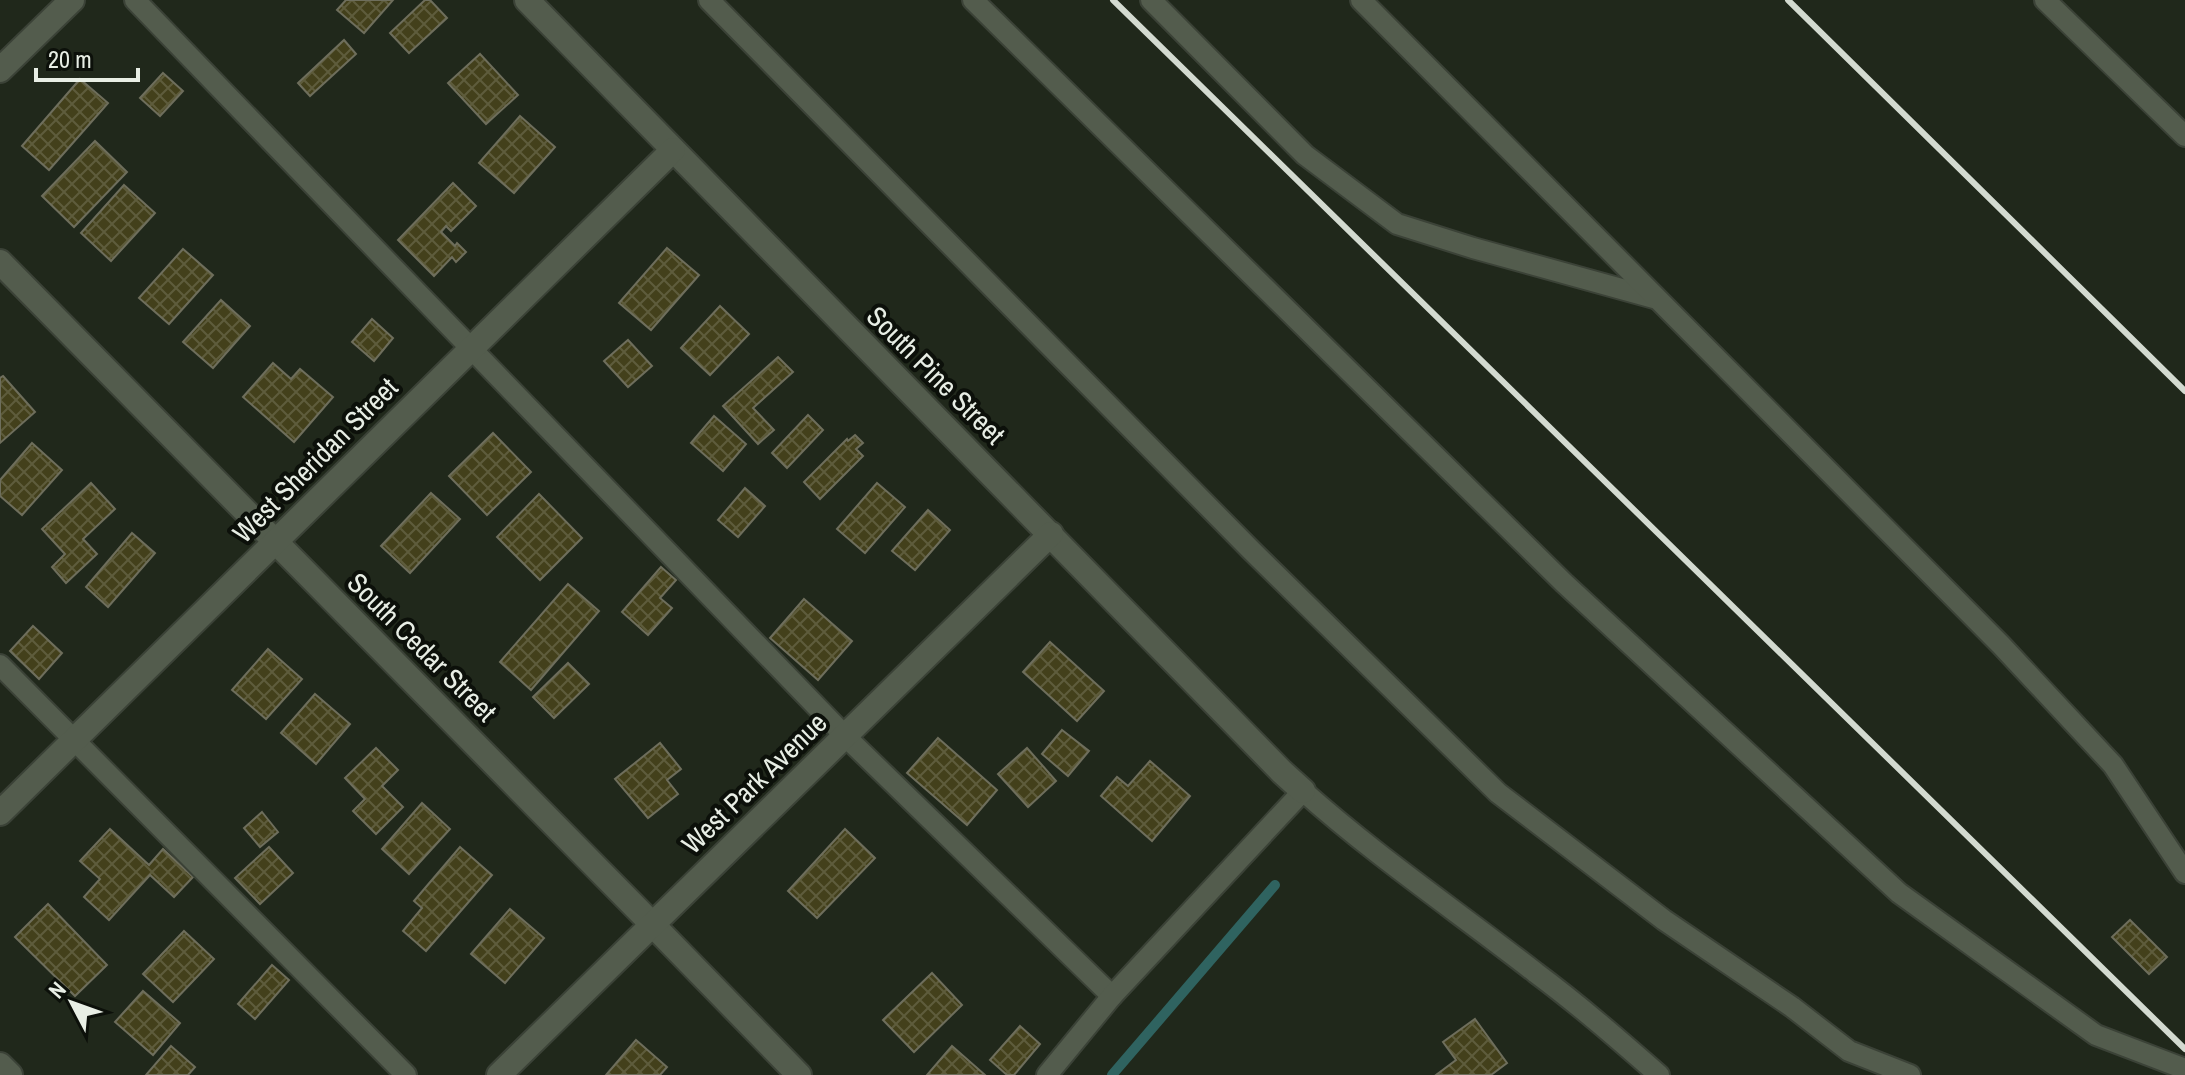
<svg xmlns="http://www.w3.org/2000/svg" width="2185" height="1075" font-family="'Archivo Narrow',sans-serif">
<style>
.lines{fill:none;stroke-linecap:round;stroke-linejoin:round}
.stream{stroke:#2f6360;stroke-width:10}
.building{fill:url(#building-cross-hatch);stroke:#6e6e5c;stroke-width:2}
.lane-casing{stroke:#3b4237;stroke-width:24}
.street-casing{stroke:#3b4237;stroke-width:28}
.lane{stroke:#535c4d;stroke-width:20}
.street{stroke:#535c4d;stroke-width:24}
.rail{stroke:#d3dad0;stroke-width:6}
.labels{text-anchor:middle;stroke-width:8;stroke-linejoin:round;paint-order:stroke}
.street-label{font-size:28px;fill:#e8eee5;stroke:#0c100a}
</style>
<defs>
<pattern id="building-cross-hatch" width="8" height="8" patternUnits="userSpaceOnUse" patternTransform="scale(2)"><rect width="8" height="8" fill="#43401b"/><path d="M0 0l8 8M0 8l8-8" fill="none" stroke="#5e5c3c"/></pattern>
</defs>
<rect width="100%" height="100%" fill="#20281b"/>
<g class="lines">
<polyline class="stream" points="1112,1075 1275,885"/>
</g>
<g class="building">
<polygon points="346,0 393,0 364,33 337,10"/>
<polygon points="425,0 430,0 447,18 409,53 390,33"/>
<polygon points="344,40 356,54 310,96 298,83"/>
<polygon points="480,54 518,95 486,124 448,83"/>
<polygon points="163,73 183,91 160,116 140,98"/>
<polygon points="80,79 108,103 49,170 22,146"/>
<polygon points="520,116 555,147 514,193 479,163"/>
<polygon points="95,141 127,172 74,227 42,196"/>
<polygon points="453,183 476,206 451,231 446,226 441,232 455,246 457,243 466,252 456,262 452,257 434,276 398,240"/>
<polygon points="124,185 155,213 111,261 81,233"/>
<polygon points="667,248 699,275 651,330 619,303"/>
<polygon points="183,249 213,275 169,324 139,298"/>
<polygon points="221,300 250,326 213,368 183,342"/>
<polygon points="720,306 749,334 710,375 681,348"/>
<polygon points="372,319 393,338 374,361 352,342"/>
<polygon points="628,340 652,366 628,387 604,361"/>
<polygon points="778,357 793,372 753,408 774,430 758,444 723,406"/>
<polygon points="273,363 291,379 300,369 333,397 294,442 243,397"/>
<polygon points="3,376 35,412 0,443 0,378"/>
<polygon points="808,415 823,430 787,468 772,453"/>
<polygon points="714,416 746,444 723,471 691,443"/>
<polygon points="493,433 531,472 487,515 449,476"/>
<polygon points="855,435 863,443 856,449 863,456 820,499 804,482 847,439 848,441"/>
<polygon points="32,443 62,470 22,515 0,496 0,480"/>
<polygon points="91,483 115,509 83,539 97,554 66,583 52,567 65,554 42,529"/>
<polygon points="877,483 905,507 865,553 837,529"/>
<polygon points="745,488 765,506 738,537 718,520"/>
<polygon points="431,493 460,519 410,573 381,546"/>
<polygon points="539,494 582,538 540,580 497,537"/>
<polygon points="928,510 950,530 915,570 892,551"/>
<polygon points="132,533 155,553 108,607 86,587"/>
<polygon points="661,567 676,580 660,598 672,608 648,635 622,612"/>
<polygon points="568,584 599,611 531,690 500,662"/>
<polygon points="804,599 852,641 818,680 770,638"/>
<polygon points="33,626 62,653 39,679 10,651"/>
<polygon points="1050,642 1104,691 1077,721 1023,672"/>
<polygon points="268,649 302,679 266,719 232,690"/>
<polygon points="568,663 589,684 554,718 533,697"/>
<polygon points="315,694 350,724 316,764 281,733"/>
<polygon points="1062,730 1089,751 1068,776 1042,754"/>
<polygon points="938,738 997,790 967,825 907,773"/>
<polygon points="660,743 681,769 667,780 678,794 648,818 615,779"/>
<polygon points="376,748 398,770 382,786 403,807 376,834 353,811 365,799 345,778"/>
<polygon points="1027,748 1056,781 1028,807 998,774"/>
<polygon points="1150,761 1190,796 1152,841 1101,796 1117,777 1128,786"/>
<polygon points="422,803 450,829 409,874 382,849"/>
<polygon points="262,812 278,832 260,847 244,828"/>
<polygon points="110,829 149,865 163,849 193,877 174,897 150,875 109,920 84,897 100,879 80,861"/>
<polygon points="845,829 875,858 817,918 788,891"/>
<polygon points="269,847 293,873 260,904 235,878"/>
<polygon points="460,847 492,875 426,951 403,931 422,908 414,901"/>
<polygon points="48,904 107,965 75,996 15,937"/>
<polygon points="510,909 544,938 505,983 471,954"/>
<polygon points="2130,920 2167,957 2149,974 2112,937"/>
<polygon points="184,931 214,959 173,1002 143,974"/>
<polygon points="272,965 289,980 255,1019 238,1004"/>
<polygon points="932,973 962,1005 914,1052 883,1020"/>
<polygon points="143,991 180,1023 153,1055 115,1022"/>
<polygon points="1475,1019 1507,1063 1491,1075 1436,1075 1456,1060 1443,1042"/>
<polygon points="1020,1026 1040,1044 1014,1075 1007,1075 990,1060"/>
<polygon points="636,1040 667,1067 660,1075 606,1075"/>
<polygon points="171,1046 195,1067 188,1075 146,1075"/>
<polygon points="952,1046 985,1075 927,1075"/>
</g>
<g class="lines">
<defs>
<g id="lane">
<polyline points="135,0 845,736 1112,996"/>
<polyline points="709,0 1251,550 1498,793 1664,920 1792,1007 1849,1051 1910,1075"/>
<polyline points="973,0 1564,583 1899,893 2096,1035 2185,1069"/>
<polyline points="1151,0 1305,155 1397,224 1473,248 1654,298"/>
<polyline points="1361,0 2001,645 2113,765 2185,873"/>
<polyline points="2045,0 2185,136"/>
<polyline points="0,665 406,1075"/>
<path d="M1047,1075L1112,996L1303,791C1377,857 1458,912 1536,973C1579,1005 1619,1040 1659,1075"/>
</g>
<g id="street">
<polyline points="527,0 1282,772 1303,791"/>
<polyline points="0,70 72,0"/>
<polyline points="0,262 652,924 799,1075"/>
<polyline points="0,813 673,150"/>
<polyline points="0,1065 10,1075"/>
<polyline points="499,1075 1051,534"/>
</g>
</defs>
<use href="#lane" class="lane-casing"/>
<use href="#street" class="street-casing"/>
<use href="#lane" class="lane"/>
<use href="#street" class="street"/>
<g class="rail">
<polyline points="1113,0 2185,1049"/>
<polyline points="1788,0 2185,391"/>
</g>
</g>
<g class="labels">
<g class="street-label">
<text transform="translate(936 375) rotate(45)" y="10">South Pine Street</text>
<text transform="translate(315 460) rotate(-45)" y="10">West Sheridan Street</text>
<text transform="translate(422 647) rotate(45)" y="10">South Cedar Street</text>
<text transform="translate(754 783) rotate(-44)" y="10">West Park Avenue</text>
</g>
</g>
<g transform="translate(72 1003) rotate(311)" stroke="#0c100a" stroke-width="6" paint-order="stroke">
<path d="M0-6L14 30L0 20L-14 30Z" fill="#e8eee5"/>
<text y="-12" font-size="22" font-weight="bold" text-anchor="middle" fill="#e8eee5">N</text>
</g>
<path d="M36 68v12h102v-12" fill="none" stroke="#e8eee5" stroke-width="4"/>
<text x="48" y="68" font-size="24" fill="#e8eee5" stroke="#0c100a" stroke-width="6" paint-order="stroke">20 m</text>
</svg>
